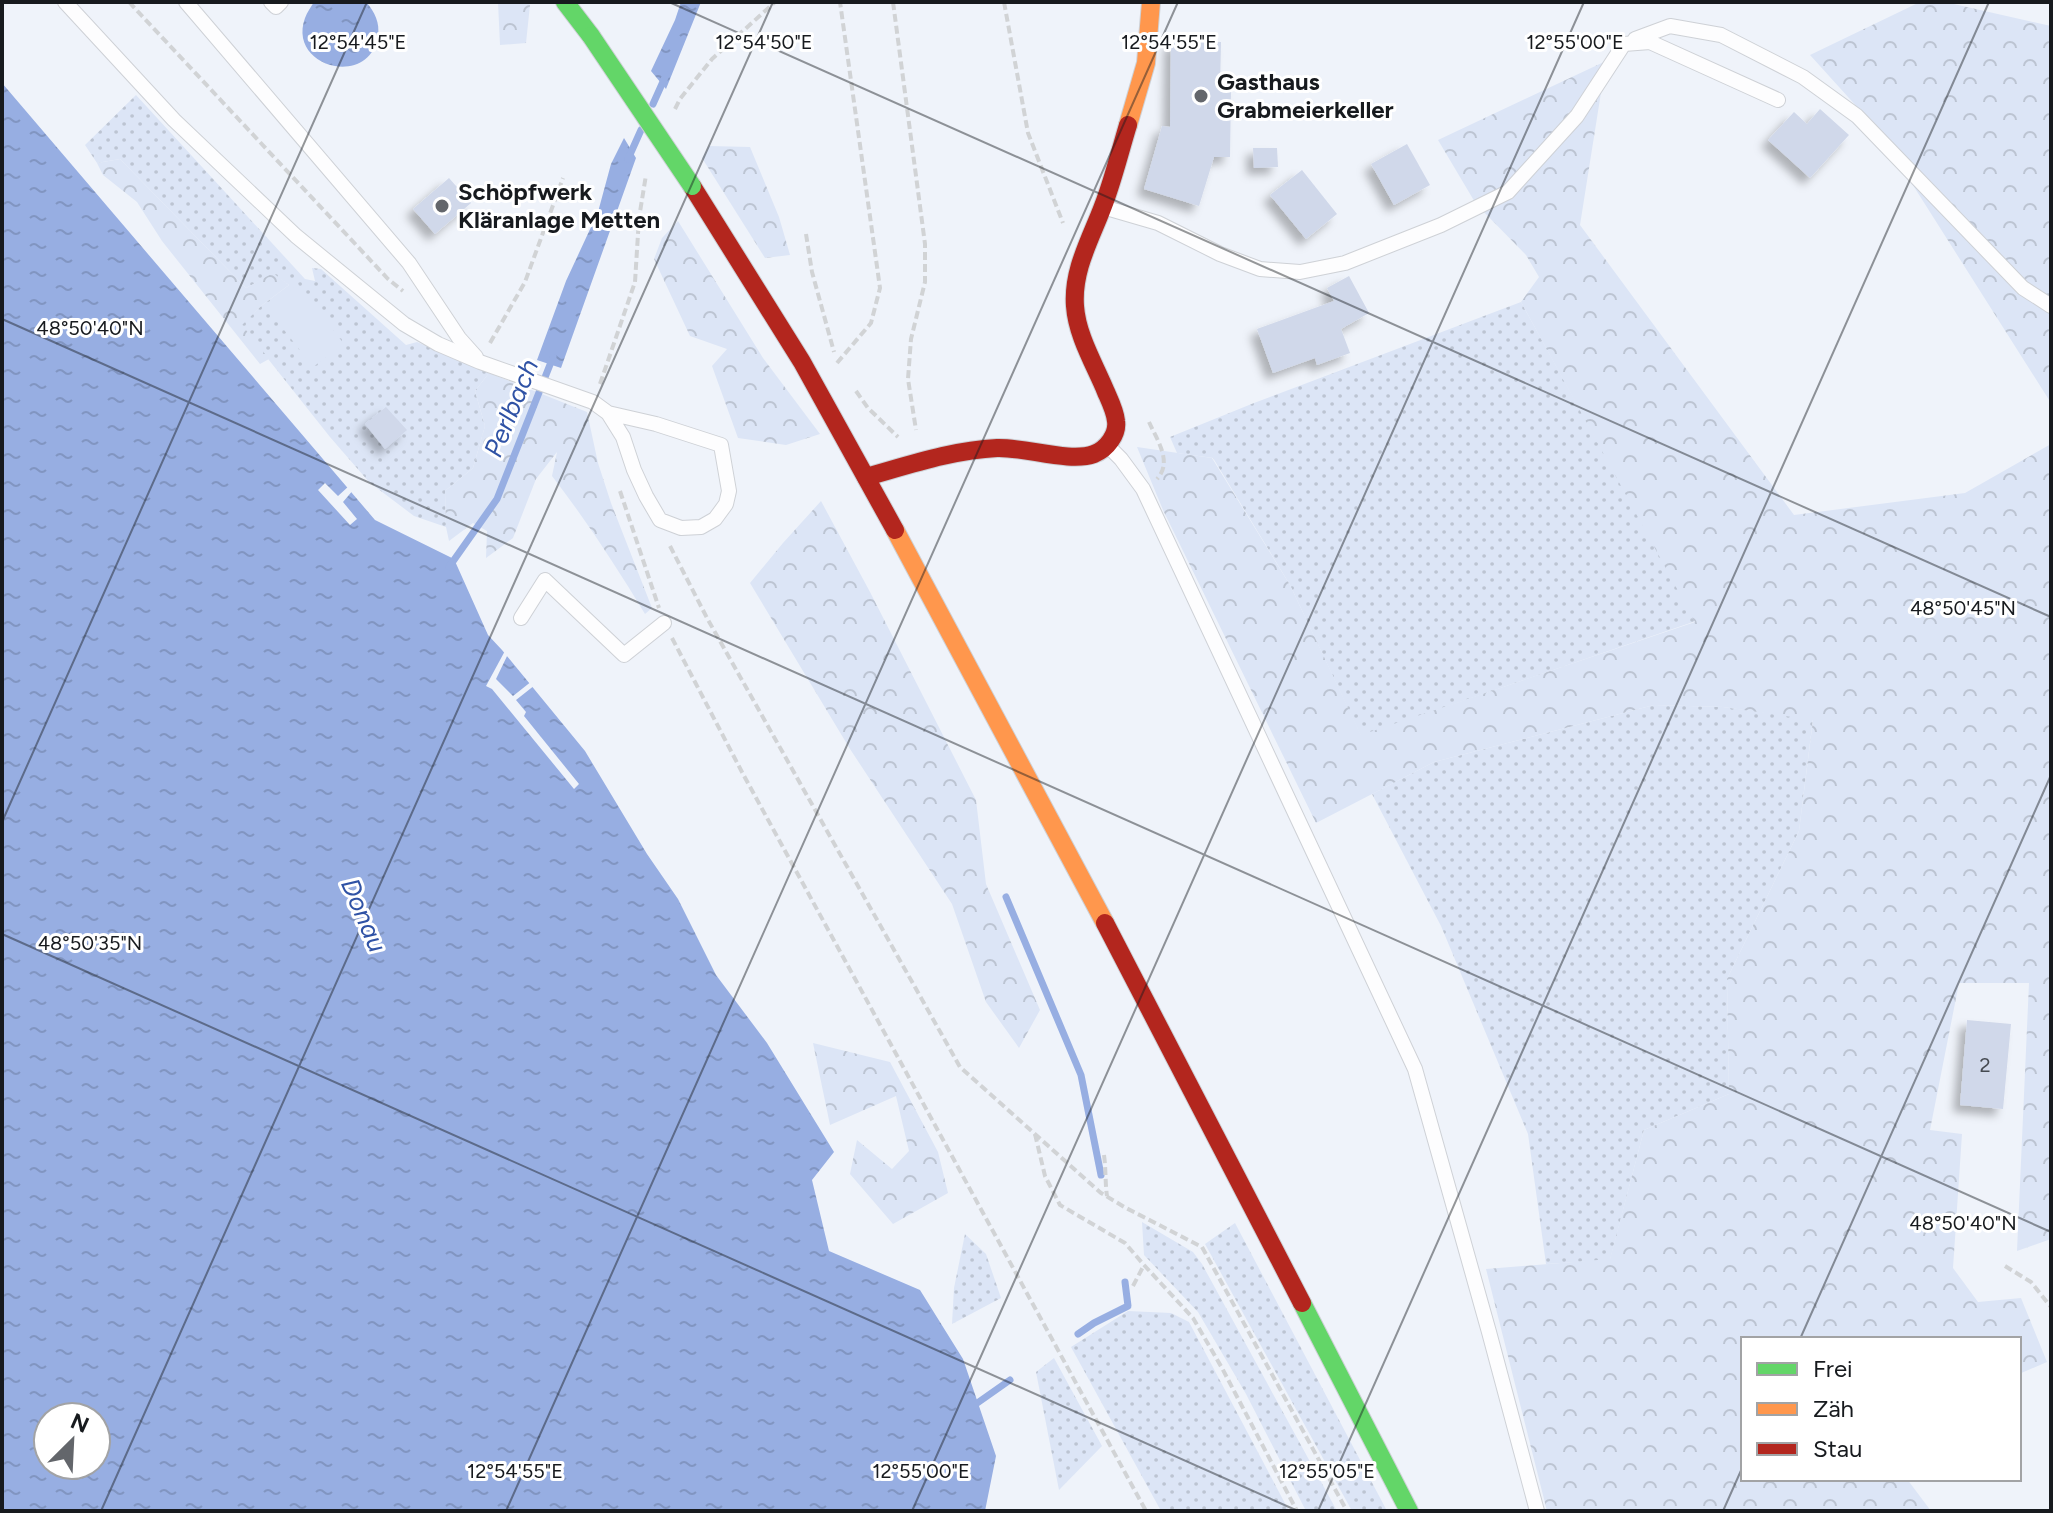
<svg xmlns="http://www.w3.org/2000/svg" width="2053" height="1513" font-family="Figtree,sans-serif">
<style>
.grass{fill:url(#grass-dots)}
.forest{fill:url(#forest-crowns)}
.pitch{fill:#dce5f6}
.water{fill:url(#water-ripples);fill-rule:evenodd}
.pier{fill:#eff3fa}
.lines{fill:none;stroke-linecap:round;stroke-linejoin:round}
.stream{stroke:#97aee2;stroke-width:7}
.building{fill:#d0d8ea;filter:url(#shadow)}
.lane-casing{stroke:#ced1d6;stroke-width:16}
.fast-casing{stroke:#ced1d6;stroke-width:20}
.slow-casing{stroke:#ced1d6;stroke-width:20}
.jam-casing{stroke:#ced1d6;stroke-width:20}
.path{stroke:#d1d3d5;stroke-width:4;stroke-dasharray:8 4;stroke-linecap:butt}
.lane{stroke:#fdfdfe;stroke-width:14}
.fast{stroke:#63d668;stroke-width:18}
.slow{stroke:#ff974d;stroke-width:18}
.jam{stroke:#b3261e;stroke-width:18}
.fast-bridge-casing{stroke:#ced1d6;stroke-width:20;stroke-linecap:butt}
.fast-bridge{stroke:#63d668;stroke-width:18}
.ticks{fill:none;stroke:#171a1e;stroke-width:2;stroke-opacity:0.45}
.poi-dot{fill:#63666b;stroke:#fff;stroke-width:3}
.labels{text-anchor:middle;stroke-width:6;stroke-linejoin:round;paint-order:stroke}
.number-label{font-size:20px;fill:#454a51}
.poi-label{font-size:24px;font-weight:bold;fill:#171a1e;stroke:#fff;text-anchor:start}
.water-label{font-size:26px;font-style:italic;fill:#2f52a5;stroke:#fff}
.ticks-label{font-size:20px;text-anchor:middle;fill:#171a1e;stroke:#fff;stroke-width:6;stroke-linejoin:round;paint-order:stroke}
</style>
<defs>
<pattern id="grass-dots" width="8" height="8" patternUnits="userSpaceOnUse" patternTransform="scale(2)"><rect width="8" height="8" fill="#dce5f6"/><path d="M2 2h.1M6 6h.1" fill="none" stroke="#bcc4d2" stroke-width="1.8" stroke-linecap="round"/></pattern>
<pattern id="forest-crowns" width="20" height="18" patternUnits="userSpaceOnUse" patternTransform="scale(2)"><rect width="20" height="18" fill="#dce5f6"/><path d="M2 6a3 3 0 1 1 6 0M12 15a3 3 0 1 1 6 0" fill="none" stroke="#bcc4d2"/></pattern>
<pattern id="water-ripples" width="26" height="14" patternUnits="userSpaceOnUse" patternTransform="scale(2)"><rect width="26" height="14" fill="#97aee2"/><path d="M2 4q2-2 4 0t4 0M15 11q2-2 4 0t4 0" fill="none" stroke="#8195c1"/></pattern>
<filter id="shadow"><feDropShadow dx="-7" dy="7" stdDeviation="4" flood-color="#0004"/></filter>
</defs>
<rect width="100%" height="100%" fill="#eff3fa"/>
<g class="grass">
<polygon points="136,95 305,279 315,281 312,268 321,269 406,345 417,342 489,373 475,391 485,426 473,468 445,491 446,527 414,516 369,482 330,437 241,325 261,306 289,285 273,274 246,288 120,159 97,163 85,145"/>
<polygon points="1521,302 1696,621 1361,736 1290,585 1213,458 1177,453 1170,437 1254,403"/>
<polygon points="1654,705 1723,707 1813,719 1799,831 1727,979 1729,1094 1644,1130 1610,1260 1546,1264 1528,1134 1441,926 1372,794 1434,762"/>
<polygon points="1142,1222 1193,1252 1202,1264 1337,1511 1306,1511 1246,1394 1198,1312 1144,1255"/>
<polygon points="1235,1223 1387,1511 1352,1511 1205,1244"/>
<polygon points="965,1234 986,1254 1001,1298 952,1324 954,1288"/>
<polygon points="1128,1311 1171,1313 1189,1322 1289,1511 1161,1511 1071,1347"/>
<polygon points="1054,1358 1102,1446 1059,1490 1036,1372"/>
</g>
<g class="forest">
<polygon points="498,2 528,2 530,5 526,43 500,45"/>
<polygon points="1920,2 1945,2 2051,26 2051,403 1878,130 1810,55"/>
<polygon points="1606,61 1580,225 1794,515 1965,493 2051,444 2051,1239 2017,1251 2029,983 1959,983 1930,1130 1962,1134 1953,1268 1978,1302 2021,1298 2047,1362 2019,1374 2019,1339 1743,1339 1743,1479 1907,1479 1931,1511 1547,1511 1486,1269 1610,1259 1644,1130 1729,1094 1727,979 1799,831 1813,720 1723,707 1654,705 1434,762 1316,823 1163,510 1137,447 1212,458 1290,585 1361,735 1695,622 1521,302 1539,277 1526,255 1476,204 1438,140"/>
<polygon points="709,146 750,147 779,217 790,255 765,258 702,158"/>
<polygon points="120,159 246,288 273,273 289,285 261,306 242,325 269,359 260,364 162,241 137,202 103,175 97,163"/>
<polygon points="678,221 763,358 820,434 786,445 738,438 712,366 727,349 690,336 654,259 662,238"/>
<path d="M489,373L587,412L598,463L611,503L652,608L645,614C616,566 586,520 552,476L557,452L536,479L513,538L486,558L487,531L473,523L449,541L446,527L445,491L473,468L485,426L475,391Z"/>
<polygon points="821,501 870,592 976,800 986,884 1040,1010 1019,1048 986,1002 952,904 850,749 750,583 783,543"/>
<polygon points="813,1043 890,1062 938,1152 948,1193 893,1224 850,1174 857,1140 892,1169 909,1151 896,1096 830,1125"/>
</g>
<polygon class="pitch" points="298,284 344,344 313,367 267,308"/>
<g class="water">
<path d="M314,2H366C375,12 380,23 378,36C369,89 287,67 305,18C307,12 311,7 314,2Z"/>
<polygon points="681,2 701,2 666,89 651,71 675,20"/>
<path d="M2,83L375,520L454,559L488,635L502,650L585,751L647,854L678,899L716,975L767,1043L834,1152L812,1180L829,1251L920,1290L963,1359L996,1456L985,1511H2ZM48,1417H96V1465H48Z"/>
<polygon points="624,138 636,158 561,368 537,360 566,281 598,212 611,164"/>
</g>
<g class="pier">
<polygon points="325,483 338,496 350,485 354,489 343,502 357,519 350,525 318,490"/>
<polygon points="506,649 509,652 496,679 513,696 532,681 535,685 516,700 526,712 524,716 579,784 574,789 492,689 486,686"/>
</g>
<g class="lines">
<g class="stream">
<polyline points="653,104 666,75"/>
<polyline points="628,159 641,130"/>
<polyline points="449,567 497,499 553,357"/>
<polyline points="1006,897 1081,1075 1101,1175"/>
<polyline points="1078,1334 1094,1323 1128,1306 1125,1282"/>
<polyline points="973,1406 1010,1380"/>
</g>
</g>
<g class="building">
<polygon points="1171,41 1221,42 1220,88 1231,88 1230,157 1214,157 1199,206 1144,189 1162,126 1170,127"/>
<polygon points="1820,109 1849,135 1810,178 1768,140 1794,112 1807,124"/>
<polygon points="1407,144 1430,185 1394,205 1371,164"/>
<polygon points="1253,148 1277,148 1278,167 1254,168"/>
<polygon points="1302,170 1337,214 1306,239 1270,195"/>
<polygon points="449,178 471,203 435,234 413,209"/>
<polygon points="1349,276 1369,313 1341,329 1350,353 1317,365 1315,358 1273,373 1257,329 1334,301 1327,288"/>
<polygon points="386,407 407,430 385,449 365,424"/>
<polygon points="1967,1020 2011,1024 2003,1109 1960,1105"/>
</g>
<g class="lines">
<defs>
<g id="lane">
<polyline points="65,2 174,120 296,236 404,324 438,344 480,362 593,402 608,413 623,437 634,470 646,496 660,520 681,528 701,527 715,519 726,504 729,491 721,445 656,424 608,413"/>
<polyline points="186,2 409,263 459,338 476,357"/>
<polyline points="271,2 276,7 281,2"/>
<polyline points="1635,39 1670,26 1721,35 1803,77 1857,116 2023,288 2051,306"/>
<polyline points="1103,207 1158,223 1220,254 1260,269 1300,272 1345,263 1441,225 1508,192 1577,116 1624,44 1650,42 1778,100"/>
<polyline points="1108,446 1121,459 1143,489 1415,1069 1489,1332 1537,1511"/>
<polyline points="521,618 545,580 624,655 664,623"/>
</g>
<g id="fast">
<polyline points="565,2 591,36"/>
<polyline points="1302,1303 1409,1511"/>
</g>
<g id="slow">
<polyline points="1128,125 1146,63 1151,2"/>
<polyline points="895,530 1105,923"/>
</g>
<g id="jam">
<polyline points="692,186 802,362 895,530"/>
<path d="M866,477C909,465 953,450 997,448C1025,447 1070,463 1094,454C1107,449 1118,434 1116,421C1115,411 1110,401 1106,392C1095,365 1077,336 1075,306C1072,266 1095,232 1107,195C1115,172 1121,148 1128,125"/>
<polyline points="1105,923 1302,1303"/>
</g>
</defs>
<use href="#lane" class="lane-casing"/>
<use href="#fast" class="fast-casing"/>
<use href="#slow" class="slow-casing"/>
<use href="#jam" class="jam-casing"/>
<g class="path">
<polyline points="129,2 388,279 403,291"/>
<polyline points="893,2 925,244 925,282 911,339 908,379 916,430"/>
<polyline points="1004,2 1028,133 1063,223"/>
<polyline points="675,109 680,99 712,59 775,2"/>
<polyline points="806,234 812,272 834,352"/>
<polyline points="490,343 525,282 563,178"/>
<polyline points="837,363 871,323 880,288 840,2"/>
<polyline points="600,384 635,282 639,218 646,175"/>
<polyline points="856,391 868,408 898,437"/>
<path d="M1149,422C1157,440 1173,462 1157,479"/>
<polyline points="620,491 659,608"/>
<polyline points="670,546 707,618 960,1067 1101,1193 1126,1208 1202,1247 1347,1511"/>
<polyline points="672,638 743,774 1146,1511"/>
<polyline points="1035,1134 1045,1176 1060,1205 1125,1243 1144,1265 1193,1318 1222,1368 1297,1511"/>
<path d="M1104,1155C1106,1169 1105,1182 1107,1196"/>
<polyline points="2005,1266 2031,1282 2051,1307"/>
<polyline points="1133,1286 1144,1265"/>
</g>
<use href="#lane" class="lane"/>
<use href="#fast" class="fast"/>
<use href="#slow" class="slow"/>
<use href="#jam" class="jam"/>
<defs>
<polyline id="fast-bridge" points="591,36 692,186"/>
</defs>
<use href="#fast-bridge" class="fast-bridge-casing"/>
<use href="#fast-bridge" class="fast-bridge"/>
</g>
<path class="ticks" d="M669,2L2051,617M2049,2L2051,3M2,319L2051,1232M2,822L367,2M2,934L1298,1511M1800,1339L2051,775M101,1511L773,2M506,1511L1178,2M912,1511L1584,2M1318,1511L1989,2M1723,1511L1743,1466"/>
<g class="poi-dot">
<circle cx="1201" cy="96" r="8"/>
<circle cx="442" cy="206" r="8"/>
</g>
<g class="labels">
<g class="number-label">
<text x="1985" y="1072">2</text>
</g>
<g class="poi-label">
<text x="1217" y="90">Gasthaus<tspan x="1217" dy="28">Grabmeierkeller</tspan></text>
<text x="458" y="200">Schöpfwerk<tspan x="458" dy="28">Kläranlage Metten</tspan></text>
</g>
<g class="water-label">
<text transform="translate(511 408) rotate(-68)" y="9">Perlbach</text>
<text transform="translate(364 915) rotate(67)" y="9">Donau</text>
</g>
</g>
<g class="ticks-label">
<text x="358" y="49">12°54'45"E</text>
<text x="764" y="49">12°54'50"E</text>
<text x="1169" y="49">12°54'55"E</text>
<text x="1575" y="49">12°55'00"E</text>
<text x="90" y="335">48°50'40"N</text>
<text x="1963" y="615">48°50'45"N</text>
<text x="90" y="950">48°50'35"N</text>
<text x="1963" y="1230">48°50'40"N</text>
<text x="515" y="1478">12°54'55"E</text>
<text x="921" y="1478">12°55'00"E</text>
<text x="1327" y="1478">12°55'05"E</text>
</g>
<rect width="2053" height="1513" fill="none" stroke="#171a1e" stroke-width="8"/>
<rect x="1741" y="1337" width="280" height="144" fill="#ffffff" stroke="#a2a3a5" stroke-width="2"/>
<rect x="1757" y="1363" width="40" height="12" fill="#63d668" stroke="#a2a3a5" stroke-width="2"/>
<text x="1813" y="1377" font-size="24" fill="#171a1e">Frei</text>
<rect x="1757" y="1403" width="40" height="12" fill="#ff974d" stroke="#a2a3a5" stroke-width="2"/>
<text x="1813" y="1417" font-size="24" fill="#171a1e">Zäh</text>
<rect x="1757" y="1443" width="40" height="12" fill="#b3261e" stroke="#a2a3a5" stroke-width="2"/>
<text x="1813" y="1457" font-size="24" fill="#171a1e">Stau</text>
<g transform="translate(72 1441) rotate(24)"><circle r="38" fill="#ffffff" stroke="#a2a3a5" stroke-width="2"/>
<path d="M0-6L14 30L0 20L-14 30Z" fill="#63666b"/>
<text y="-12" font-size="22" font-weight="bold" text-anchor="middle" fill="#171a1e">N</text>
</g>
</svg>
